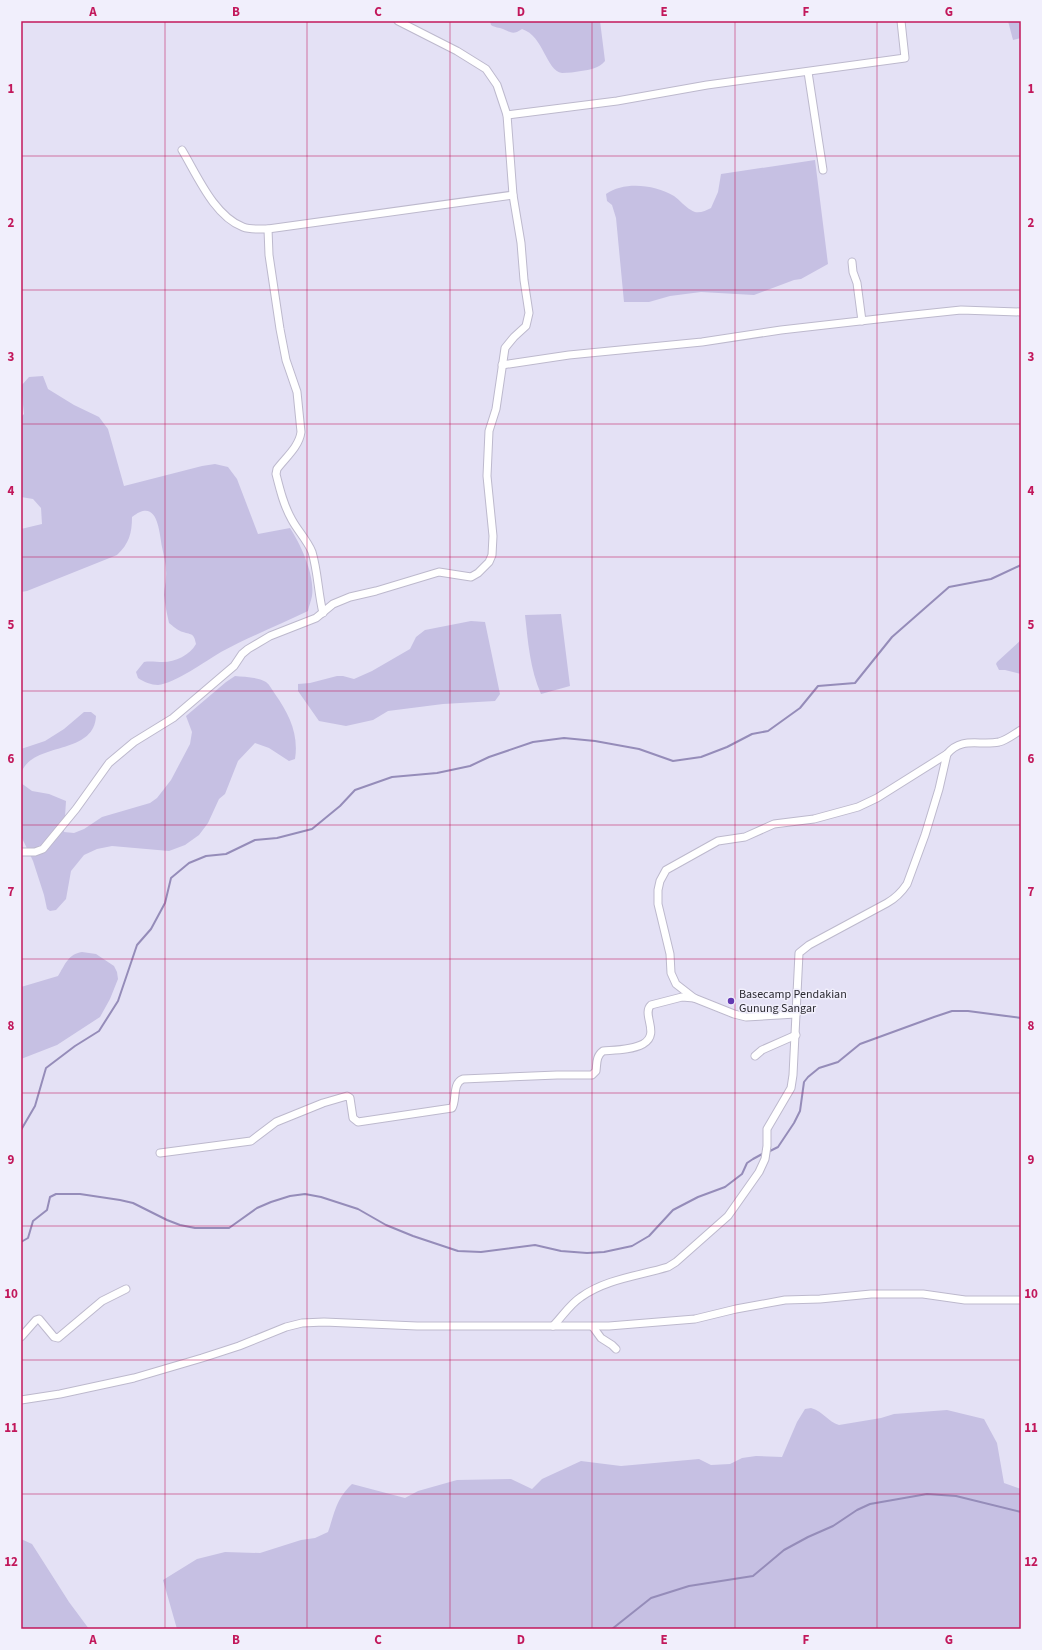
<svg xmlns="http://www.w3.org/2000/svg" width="1042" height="1650" font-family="'Source Sans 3',sans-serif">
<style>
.green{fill:#c6c0e3}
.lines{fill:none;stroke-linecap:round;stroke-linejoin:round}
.stream{stroke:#958cb9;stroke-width:2}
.street-casing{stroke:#bdb9cd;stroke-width:9}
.street{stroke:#fff;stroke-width:7}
.grid{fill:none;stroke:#c2185b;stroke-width:1;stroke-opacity:0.55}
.poi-dot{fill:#6239b1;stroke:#f1effc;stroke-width:1.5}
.labels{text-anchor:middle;stroke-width:3;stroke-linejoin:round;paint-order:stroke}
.poi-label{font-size:12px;fill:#2b2a31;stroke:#f1effc;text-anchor:start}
.neatline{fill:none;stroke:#c2185b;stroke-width:1.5}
.grid-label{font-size:13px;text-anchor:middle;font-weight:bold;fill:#c2185b}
</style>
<rect width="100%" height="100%" fill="#e4e1f5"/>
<g class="green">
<path d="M490,21H600L605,61C599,68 590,70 581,71C575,72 568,73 562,73C546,71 544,36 522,29C513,35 512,33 503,29C499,27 495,28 491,25Z"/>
<polygon points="1008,21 1021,21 1021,38 1013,40"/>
<path d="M815,160L828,264L801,279L794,280L754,295L701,292L670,296L649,302H624L616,218L612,205L607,201L606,194C625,181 655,185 674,196C680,200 685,207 691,210C697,215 705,211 711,208L718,192L721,174Z"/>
<path d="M43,376L48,389L74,405L99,417L108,429L124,486L202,466L215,464L228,467L237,479L258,534L290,528C301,545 315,575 312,596C311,601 309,606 308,611C279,625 249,637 221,652C207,660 174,684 158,685C151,685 144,682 138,678L136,672L144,662C150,661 156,662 163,662C175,662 190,655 196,644C194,633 192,635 183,632C178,631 173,626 169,623C167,614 165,605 164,595C164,589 166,583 166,577C167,567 164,557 162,547C159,529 157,497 132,517C132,533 129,544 117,555L27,591L21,592V529L42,524L41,508L33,499L21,497V417L24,414L21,386L29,377Z"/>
<path d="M561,614L570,686L541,694C530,669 528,642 525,615Z"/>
<polygon points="471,621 485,622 500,694 495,701 443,704 388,711 373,720 346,726 319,721 298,691 298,684 310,683 337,676 343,676 354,679 372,671 410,649 416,637 425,630"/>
<polygon points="1021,640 1021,674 1005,670 999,670 996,664 997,662"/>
<path d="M235,676C244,677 258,677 266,682C270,685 272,690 275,694C289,714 299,734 295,759L289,761L269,748L255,743L238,761L225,794L219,799L208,823L199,835L185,845L169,851L112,846L97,849L84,855L71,871L66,899L56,910L50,911L47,909L44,895L33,861L21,836V783L32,791L49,794L66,801L64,832L74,833L84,829L102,817L150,803L157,798L171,780L190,744L192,732L186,716L226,682Z"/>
<path d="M84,712H91L96,716C94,756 33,741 21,773V749L45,741L64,729Z"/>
<path d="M82,952L96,954L114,966L117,972L118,979L110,999L100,1017L57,1045L21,1059V987L58,976C65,965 68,954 82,952Z"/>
<path d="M811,1408C823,1411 828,1422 839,1425L881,1418L894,1414L947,1410L984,1419L997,1443L1004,1483L1021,1489V1629H177L163,1580L197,1559L225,1552L260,1553L301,1540L315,1538L328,1532C335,1512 336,1499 352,1484L405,1498L418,1491L457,1480L511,1479L532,1489L542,1479L581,1461L621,1466L699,1459L711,1465L730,1464L742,1458L756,1456L782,1457L797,1422L805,1409Z"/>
<polygon points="21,1539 32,1544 69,1602 89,1629 21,1629"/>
</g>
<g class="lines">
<g class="stream">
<polyline points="21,1130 35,1106 46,1068 75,1046 99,1031 118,1001 137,945 151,929 165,903 171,878 189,863 206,856 226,854 255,840 277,838 312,829 340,806 355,790 392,777 437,773 470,766 489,757 533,742 564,738 595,741 639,749 673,761 701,757 727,747 752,734 768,731 800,708 818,686 855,683 892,637 949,587 991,579 1021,565"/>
<polyline points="768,1152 778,1147 794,1123 800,1111 804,1082 808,1077 819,1068 838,1062 860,1044 934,1017 952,1011 968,1011 1021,1018"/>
<polyline points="21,1242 28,1238 33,1221 47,1210 50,1197 56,1194 80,1194 120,1200 133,1203 167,1220 180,1225 195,1228 229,1228 257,1208 271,1202 290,1196 305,1194 321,1197 358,1209 386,1225 413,1236 458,1251 481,1252 535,1245 561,1251 587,1253 604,1252 632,1246 649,1236 673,1210 698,1197 725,1187 742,1174 747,1163 753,1159 764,1153"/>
<polyline points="612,1629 651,1598 689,1586 753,1576 784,1550 808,1537 833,1526 857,1510 870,1504 927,1494 956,1496 1021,1512"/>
</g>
<defs>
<g id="street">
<polyline points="808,72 823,170"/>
<polyline points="507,115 617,101 707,85 905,58 901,21"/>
<path d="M182,150C197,175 214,216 243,227C251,230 259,229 268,229L513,195"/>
<path d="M268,229L269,255L280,329L286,360L297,392L301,432C299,447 285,458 277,469L276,474C280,490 284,506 292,520C298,531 307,540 312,552C318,572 318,593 323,613"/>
<polyline points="852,262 853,272 857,283 862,321"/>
<polyline points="502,365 569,355 702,342 781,330 904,316 961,310 1021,312"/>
<polyline points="21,852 35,852 43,849 76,809 109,763 134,742 173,718 234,666 242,654 248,649 270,636 316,618 333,604 350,597 376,591 439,572 471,577 478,573 489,562 492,555 493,536 487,476 489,431 496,409 505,348 514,337 526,326 529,313 524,280 521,243 513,195 507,115 497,85 486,69 457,51 398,21"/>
<path d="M796,1014L746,1017L734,1014L694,998L676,984L671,973L670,954L658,904V890L660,881L666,870L718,841L745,837L774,824L814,819L858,807L877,798L947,754C962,736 979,746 999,742C1007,740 1014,734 1021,730"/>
<polyline points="755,1056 762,1050 796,1035"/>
<path d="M160,1153L251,1141L276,1122L323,1103L347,1096L350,1098L353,1118L358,1122L452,1108C457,1100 452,1083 463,1079L557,1075H592L596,1071C597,1063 596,1056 603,1051C615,1050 632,1050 643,1044C661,1034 641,1014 651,1005L682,997L694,998"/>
<path d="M553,1326C562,1317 570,1304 581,1297C606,1279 638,1276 668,1267L676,1262L728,1216L759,1172L765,1159L767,1146V1129L791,1088L793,1075L799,953L809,945L887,903C896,898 901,893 907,884L925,835L939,789L947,754"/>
<polyline points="593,1327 601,1338 612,1345 616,1349"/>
<polyline points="21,1337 36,1320 39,1319 54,1337 58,1338 102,1301 126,1289"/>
<polyline points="21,1400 60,1394 134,1378 202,1358 239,1346 286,1327 302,1323 324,1322 417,1326 609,1326 695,1319 736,1309 785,1300 820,1299 871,1294 923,1294 965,1300 1021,1300"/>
</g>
</defs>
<use href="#street" class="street-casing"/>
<use href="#street" class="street"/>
</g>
<path class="grid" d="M165,21V1629M307,21V1629M450,21V1629M592,21V1629M735,21V1629M877,21V1629M21,156H1021M21,290H1021M21,424H1021M21,557H1021M21,691H1021M21,825H1021M21,959H1021M21,1093H1021M21,1226H1021M21,1360H1021M21,1494H1021"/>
<circle class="poi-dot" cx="731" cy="1001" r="4"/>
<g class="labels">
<g class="poi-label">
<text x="739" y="998">Basecamp Pendakian<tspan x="739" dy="14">Gunung Sangar</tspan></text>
</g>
</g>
<rect width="1042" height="1650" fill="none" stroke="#f1effc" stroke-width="44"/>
<rect x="22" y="22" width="998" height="1606" class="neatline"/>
<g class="grid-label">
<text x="93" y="16">A</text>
<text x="236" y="16">B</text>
<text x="378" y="16">C</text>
<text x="521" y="16">D</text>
<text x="664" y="16">E</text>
<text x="806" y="16">F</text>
<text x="949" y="16">G</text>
<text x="11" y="93">1</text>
<text x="1031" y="93">1</text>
<text x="11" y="227">2</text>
<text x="1031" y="227">2</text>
<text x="11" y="361">3</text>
<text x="1031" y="361">3</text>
<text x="11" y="495">4</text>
<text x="1031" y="495">4</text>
<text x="11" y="629">5</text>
<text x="1031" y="629">5</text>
<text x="11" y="763">6</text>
<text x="1031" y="763">6</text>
<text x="11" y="896">7</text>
<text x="1031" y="896">7</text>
<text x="11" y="1030">8</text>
<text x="1031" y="1030">8</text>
<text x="11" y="1164">9</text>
<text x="1031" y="1164">9</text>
<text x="11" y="1298">10</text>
<text x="1031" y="1298">10</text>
<text x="11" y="1432">11</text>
<text x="1031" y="1432">11</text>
<text x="11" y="1566">12</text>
<text x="1031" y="1566">12</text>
<text x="93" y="1644">A</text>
<text x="236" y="1644">B</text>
<text x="378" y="1644">C</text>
<text x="521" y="1644">D</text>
<text x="664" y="1644">E</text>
<text x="806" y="1644">F</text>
<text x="949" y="1644">G</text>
</g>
</svg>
